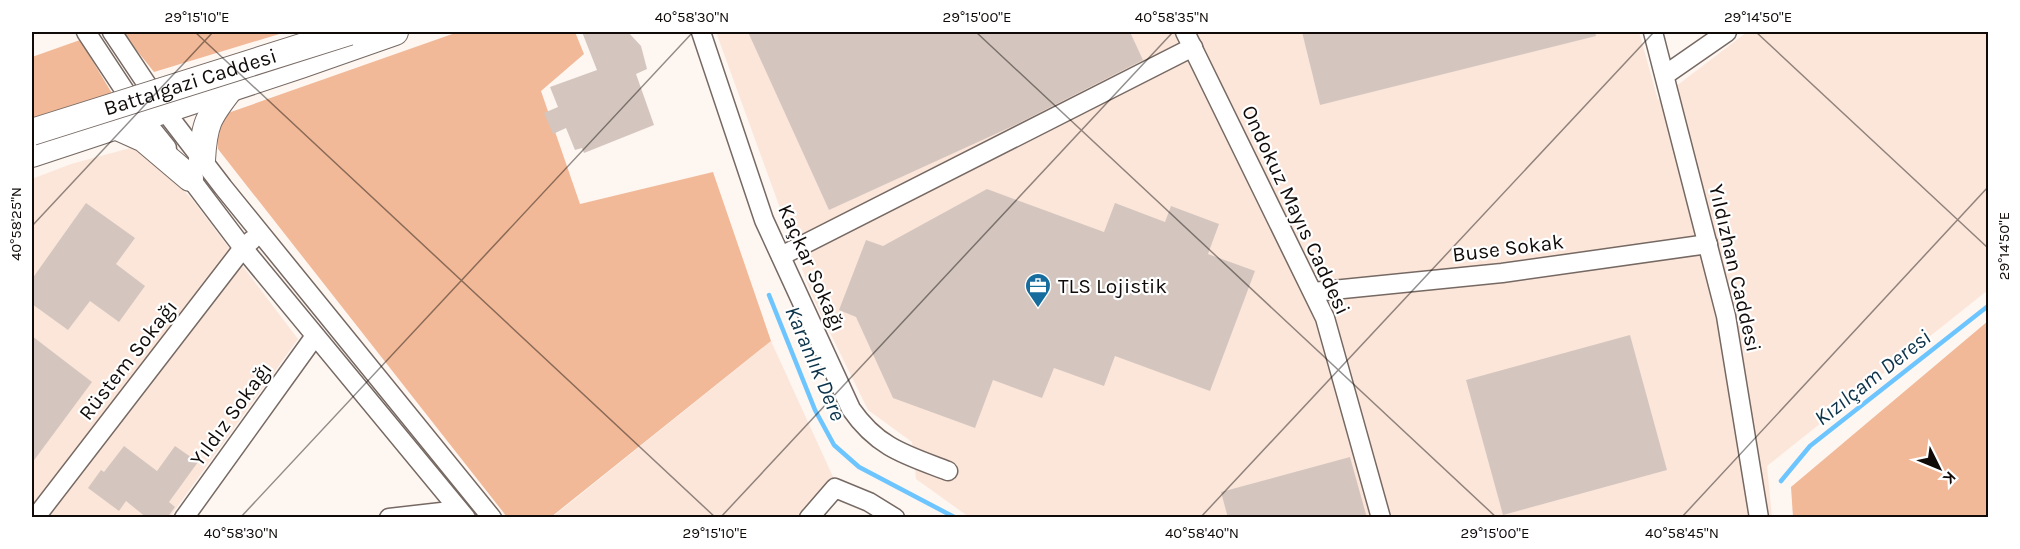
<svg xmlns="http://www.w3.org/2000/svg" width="2020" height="549" font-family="Karla,sans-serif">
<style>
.built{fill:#fce6da}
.green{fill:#f1b998}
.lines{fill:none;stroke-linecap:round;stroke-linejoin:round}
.stream{stroke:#6dc5ff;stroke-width:4.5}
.building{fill:#d4c6bf}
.street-casing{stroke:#766963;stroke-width:21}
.secondary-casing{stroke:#766963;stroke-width:28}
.street{stroke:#fff;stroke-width:18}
.secondary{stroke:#fff;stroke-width:26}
.secondary-bridge-casing{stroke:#766963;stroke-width:28;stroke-linecap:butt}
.secondary-bridge{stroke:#fff;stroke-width:26}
.ticks{fill:none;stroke:#100b09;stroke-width:1.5;stroke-opacity:0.45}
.labels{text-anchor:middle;stroke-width:4.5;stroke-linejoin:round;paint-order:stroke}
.street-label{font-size:21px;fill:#100b09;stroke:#fff}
.poi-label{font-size:21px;fill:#100b09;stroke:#fff;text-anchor:start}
.water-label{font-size:22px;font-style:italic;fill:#0b3249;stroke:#fff}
.neatline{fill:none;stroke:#100b09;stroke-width:2}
.ticks-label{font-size:15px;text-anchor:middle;fill:#100b09}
</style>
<rect width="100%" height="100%" fill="#fef6f1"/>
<g class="built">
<polygon points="716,32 1639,32 1658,100 1747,32 1988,32 1988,290 1767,466 1772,517 969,517 916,479 912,442 868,410 812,296"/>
<polygon points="138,146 192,199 298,339 170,517 32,518 32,179 71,164"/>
<polygon points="771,341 834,479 801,517 551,518"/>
</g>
<g class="green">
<polygon points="122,32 286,32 154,72"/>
<polygon points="458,32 575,32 584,54 541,91 580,204 713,172 771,341 551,517 507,517 218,149 217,128 228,113"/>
<polygon points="80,40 113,95 32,121 32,57"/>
<polygon points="1988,321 1988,517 1793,517 1791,487"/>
</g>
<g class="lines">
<g class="stream">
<polyline points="769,295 815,410 834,445 859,467 956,518"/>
<polyline points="1781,481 1810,446 1988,306"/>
</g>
</g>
<g class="building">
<polygon points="582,32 628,32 641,46 647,69 636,74 654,125 584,153 582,148 575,150 566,128 553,134 544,113 558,107 550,87 597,70"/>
<polygon points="748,32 1130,32 1143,60 1013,126 829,210"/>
<polygon points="1302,32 1595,32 1596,36 1320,105"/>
<polygon points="987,189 1104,232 1115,203 1165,222 1171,206 1219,224 1208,254 1255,271 1210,391 1115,356 1104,386 1054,368 1042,398 993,380 975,428 893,398 856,317 839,310 866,240 883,246"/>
<polygon points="86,203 135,238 116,264 145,286 119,322 90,301 68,330 32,304 32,279"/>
<polygon points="1630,335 1667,470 1503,515 1466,380"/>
<polygon points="32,336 92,382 32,463"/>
<polygon points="124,446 157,471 175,446 198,462 169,502 175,507 167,518 147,518 126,501 119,511 88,488 101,470 104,472"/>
<polygon points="1350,457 1367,518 1228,518 1221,492"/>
</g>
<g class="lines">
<defs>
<g id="street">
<polyline points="86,32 142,117 167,148"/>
<polyline points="112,32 164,110 223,187 492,518"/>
<path d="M701,32L764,220L851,409C878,448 906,455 948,471"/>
<polyline points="1185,32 1325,318 1381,518"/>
<polyline points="1653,32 1726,316 1759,518"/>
<polyline points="1665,75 1727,32"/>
<polyline points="184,170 243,248 466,518"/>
<polyline points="781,256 1193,47"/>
<polyline points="1313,292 1502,273 1708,244"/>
<polyline points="35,518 243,248 252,240"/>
<polyline points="184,518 315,336"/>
<polyline points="389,518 459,510"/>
<polyline points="809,518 835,488 869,502 895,518"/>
</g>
<g id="secondary">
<polyline points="115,126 144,139 190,178"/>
<polyline points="32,154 301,65 395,32"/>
<path d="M202,160C204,124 208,117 230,89"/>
</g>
</defs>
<use href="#street" class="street-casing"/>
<use href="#secondary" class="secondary-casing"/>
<use href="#street" class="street"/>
<use href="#secondary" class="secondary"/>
<defs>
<g id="secondary-bridge">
<path id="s1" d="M32,132L349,32"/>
</g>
</defs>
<use href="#secondary-bridge" class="secondary-bridge-casing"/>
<use href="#secondary-bridge" class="secondary-bridge"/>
</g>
<path class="ticks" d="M195,32L716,518M976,32L1497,518M1756,32L1988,248M32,226L213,32M240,518L693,32M720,518L1173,32M1200,518L1654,32M1681,518L1988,187"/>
<defs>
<symbol id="office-pin" viewBox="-11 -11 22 30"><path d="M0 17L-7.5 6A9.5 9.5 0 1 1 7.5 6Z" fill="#166d9d" stroke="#fff"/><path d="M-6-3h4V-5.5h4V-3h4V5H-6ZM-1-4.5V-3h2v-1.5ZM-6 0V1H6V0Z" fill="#fff"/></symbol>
</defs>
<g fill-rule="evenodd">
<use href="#office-pin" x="1023" y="271" width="30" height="40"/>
</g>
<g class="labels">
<g class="street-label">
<text dy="7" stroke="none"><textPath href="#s1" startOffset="166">Battalgazi Caddesi</textPath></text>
<text transform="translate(1296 210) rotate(65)" y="7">Ondokuz Mayıs Caddesi</text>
<text transform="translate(1508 248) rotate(-7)" y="7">Buse Sokak</text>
<text transform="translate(812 268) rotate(66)" y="7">Kaçkar Sokağı</text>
<text transform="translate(1735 268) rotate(77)" y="7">Yıldızhan Caddesi</text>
<text transform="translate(128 360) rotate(-52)" y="7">Rüstem Sokağı</text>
<text transform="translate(231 414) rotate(-54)" y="7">Yıldız Sokağı</text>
</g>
<g class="poi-label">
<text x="1058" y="293">TLS Lojistik</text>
</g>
<g class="water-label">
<text transform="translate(816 363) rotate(67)" y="8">Karanlık Dere</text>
<text transform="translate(1872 377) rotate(-38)" y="8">Kızılçam Deresi</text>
</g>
</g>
<rect width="2020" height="549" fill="none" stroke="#ffffff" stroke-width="66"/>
<g transform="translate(1939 468) rotate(133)" stroke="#ffffff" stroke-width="4.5" paint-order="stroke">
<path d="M0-4.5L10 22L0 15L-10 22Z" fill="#100b09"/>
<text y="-9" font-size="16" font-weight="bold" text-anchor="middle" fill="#100b09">K</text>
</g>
<rect x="33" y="33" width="1954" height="483" class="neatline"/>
<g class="ticks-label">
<text x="197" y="22">29°15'10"E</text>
<text x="692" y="22">40°58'30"N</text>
<text x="977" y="22">29°15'00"E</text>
<text x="1172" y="22">40°58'35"N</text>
<text x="1758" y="22">29°14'50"E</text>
<text transform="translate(16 224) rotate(-90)" y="5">40°58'25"N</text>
<text transform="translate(2004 246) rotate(-90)" y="5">29°14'50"E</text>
<text x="241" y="538">40°58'30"N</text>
<text x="715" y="538">29°15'10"E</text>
<text x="1202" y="538">40°58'40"N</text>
<text x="1495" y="538">29°15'00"E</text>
<text x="1682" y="538">40°58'45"N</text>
</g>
</svg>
